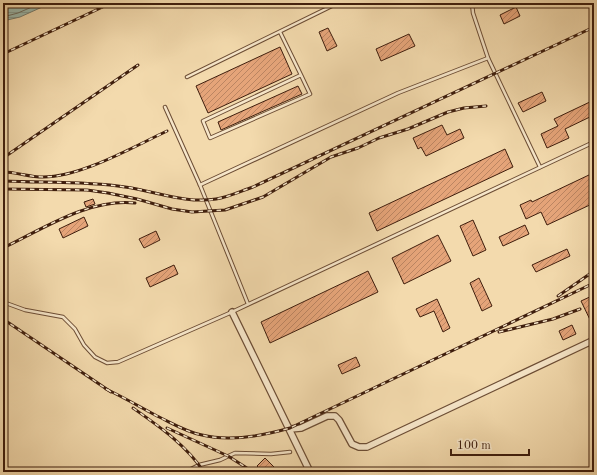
<svg xmlns="http://www.w3.org/2000/svg" width="597" height="475" font-family="'Old Standard TT',serif">
<style>
.water{fill:url(#water-rules);stroke:#767c6e}
.lines{fill:none;stroke-linecap:round;stroke-linejoin:round}
.shore{stroke:#6d6c5e;stroke-width:1}
.building{fill:url(#building-hatch);stroke:#3f1e0d}
.service-casing{stroke:#6c4d35;stroke-width:4.5}
.minor-casing{stroke:#6c4d35;stroke-width:8}
.service{stroke:#f7e7ca;stroke-width:2.5}
.minor{stroke:#f7e7ca;stroke-width:5.5}
.rail-casing{stroke:#3f1e0d;stroke-width:3}
.rail{stroke:#f7e7ca;stroke-width:1.5;stroke-dasharray:4.5;stroke-linecap:butt}
</style>
<defs>
<pattern id="water-rules" width="6" height="5" patternUnits="userSpaceOnUse"><rect width="6" height="5" fill="#9bbaae"/><path d="M0 2.5h6" fill="none" stroke="#879f94"/></pattern>
<pattern id="building-hatch" width="6" height="6" patternUnits="userSpaceOnUse"><rect width="6" height="6" fill="#e5a479"/><path d="M-1 1l2-2M0 6l6-6M5 7l2-2" fill="none" stroke="#bb8562"/></pattern>
</defs>
<rect width="100%" height="100%" fill="#f3daad"/>
<filter id="stains"><feTurbulence type="fractalNoise" baseFrequency=".005" numOctaves="4"/><feColorMatrix values="0 0 0 0 .2 0 0 0 0 .09 0 0 0 0 .02 0 0 0 .5 -.17"/></filter>
<radialGradient id="worn" r=".72"><stop offset=".6" stop-color="#630" stop-opacity="0"/><stop offset="1" stop-color="#630" stop-opacity=".3"/></radialGradient>
<polygon class="water" points="3,3 51,3 20,17 3,21"/>
<g class="lines">
<polyline class="shore" points="3,17 18,13 41,3"/>
</g>
<g class="building">
<polygon points="516,7 520,16 504,24 500,15"/>
<polygon points="328,28 337,46 327,51 319,32"/>
<polygon points="409,34 415,46 381,61 376,49"/>
<polygon points="280,47 292,74 208,113 196,86"/>
<polygon points="298,86 302,94 221,130 218,122"/>
<polygon points="542,92 546,101 523,112 518,103"/>
<polygon points="594,100 594,115 565,129 569,138 547,148 541,134 558,126 554,119"/>
<polygon points="442,125 447,135 460,129 464,138 426,156 421,147 418,149 413,138"/>
<polygon points="505,149 513,167 377,231 369,213"/>
<polygon points="591,174 594,181 594,203 547,225 541,212 526,219 520,205 531,200 532,202"/>
<polygon points="93,199 95,204 86,207 84,202"/>
<polygon points="84,217 88,226 63,238 59,229"/>
<polygon points="473,220 486,250 473,256 460,226"/>
<polygon points="525,225 529,234 503,246 499,237"/>
<polygon points="156,231 160,240 144,248 139,239"/>
<polygon points="438,235 451,261 404,284 392,258"/>
<polygon points="567,249 570,256 536,272 532,265"/>
<polygon points="174,265 178,274 150,287 146,278"/>
<polygon points="368,271 378,292 270,343 261,322"/>
<polygon points="479,278 492,306 482,311 470,283"/>
<polygon points="594,295 594,328 581,301"/>
<polygon points="437,299 450,328 443,332 434,311 420,317 416,309"/>
<polygon points="572,325 576,334 563,340 559,331"/>
<polygon points="356,357 360,366 342,374 338,365"/>
<polygon points="265,458 279,472 263,472 257,466"/>
</g>
<g class="lines">
<defs>
<g id="service">
<polyline points="472,3 473,13 488,58 540,167"/>
<polyline points="280,32 301,75 203,121 210,138 310,94 301,75"/>
<polyline points="187,77 338,3"/>
<polyline points="165,107 200,185 248,304"/>
<polyline points="200,185 398,93 488,58"/>
<polyline points="3,302 25,310 63,317 75,329 84,345 95,357 107,363 118,362 232,312 594,142"/>
<polyline points="185,472 199,465 220,460 235,453 271,454 290,452"/>
</g>
<g id="minor">
<polyline points="232,312 310,472"/>
<polyline points="290,429 301,428 327,416 335,416 339,420 352,444 359,447 367,447 594,340"/>
</g>
</defs>
<use href="#service" class="service-casing"/>
<use href="#minor" class="minor-casing"/>
<use href="#service" class="service"/>
<use href="#minor" class="minor"/>
<defs>
<g id="rail">
<polyline points="3,54 111,3"/>
<polyline points="3,158 138,65"/>
<path d="M3,172C16,172 29,177 43,177C81,177 133,147 167,131"/>
<path d="M3,181C43,183 85,181 125,187C154,191 186,204 216,199C229,197 241,191 253,187L594,27"/>
<polyline points="3,189 87,190 108,193 137,199 172,209 192,212 225,210 263,197 331,157 358,148 379,138 408,129 448,112 464,108 486,106"/>
<path d="M3,248C43,229 89,198 135,203"/>
<polyline points="558,296 594,271"/>
<polyline points="3,319 111,392"/>
<polyline points="499,332 553,319 580,309"/>
<path d="M106,389C123,397 140,407 157,416C172,423 186,432 202,435C230,442 262,436 290,428L594,283"/>
<path d="M133,408C160,427 186,445 204,472"/>
<polyline points="167,428 228,456 253,472"/>
</g>
</defs>
<use href="#rail" class="rail-casing"/>
<use href="#rail" class="rail"/>
</g>
<rect width="597" height="475" fill="none" stroke="#f3daad" stroke-width="16"/>
<rect x="4" y="4" width="589" height="467" fill="none" stroke="#3f1e0d" stroke-width="2"/>
<rect x="8" y="8" width="581" height="459" fill="none" stroke="#3f1e0d"/>
<path d="M451 449v6h78v-6" fill="none" stroke="#3f1e0d" stroke-width="2"/>
<text x="457" y="449" font-size="12" fill="#3f1e0d" stroke="#f7e7ca" stroke-width="3" paint-order="stroke">100 m</text>
<rect width="100%" height="100%" filter="url(#stains)"/>
<rect width="100%" height="100%" fill="url(#worn)"/>
</svg>
